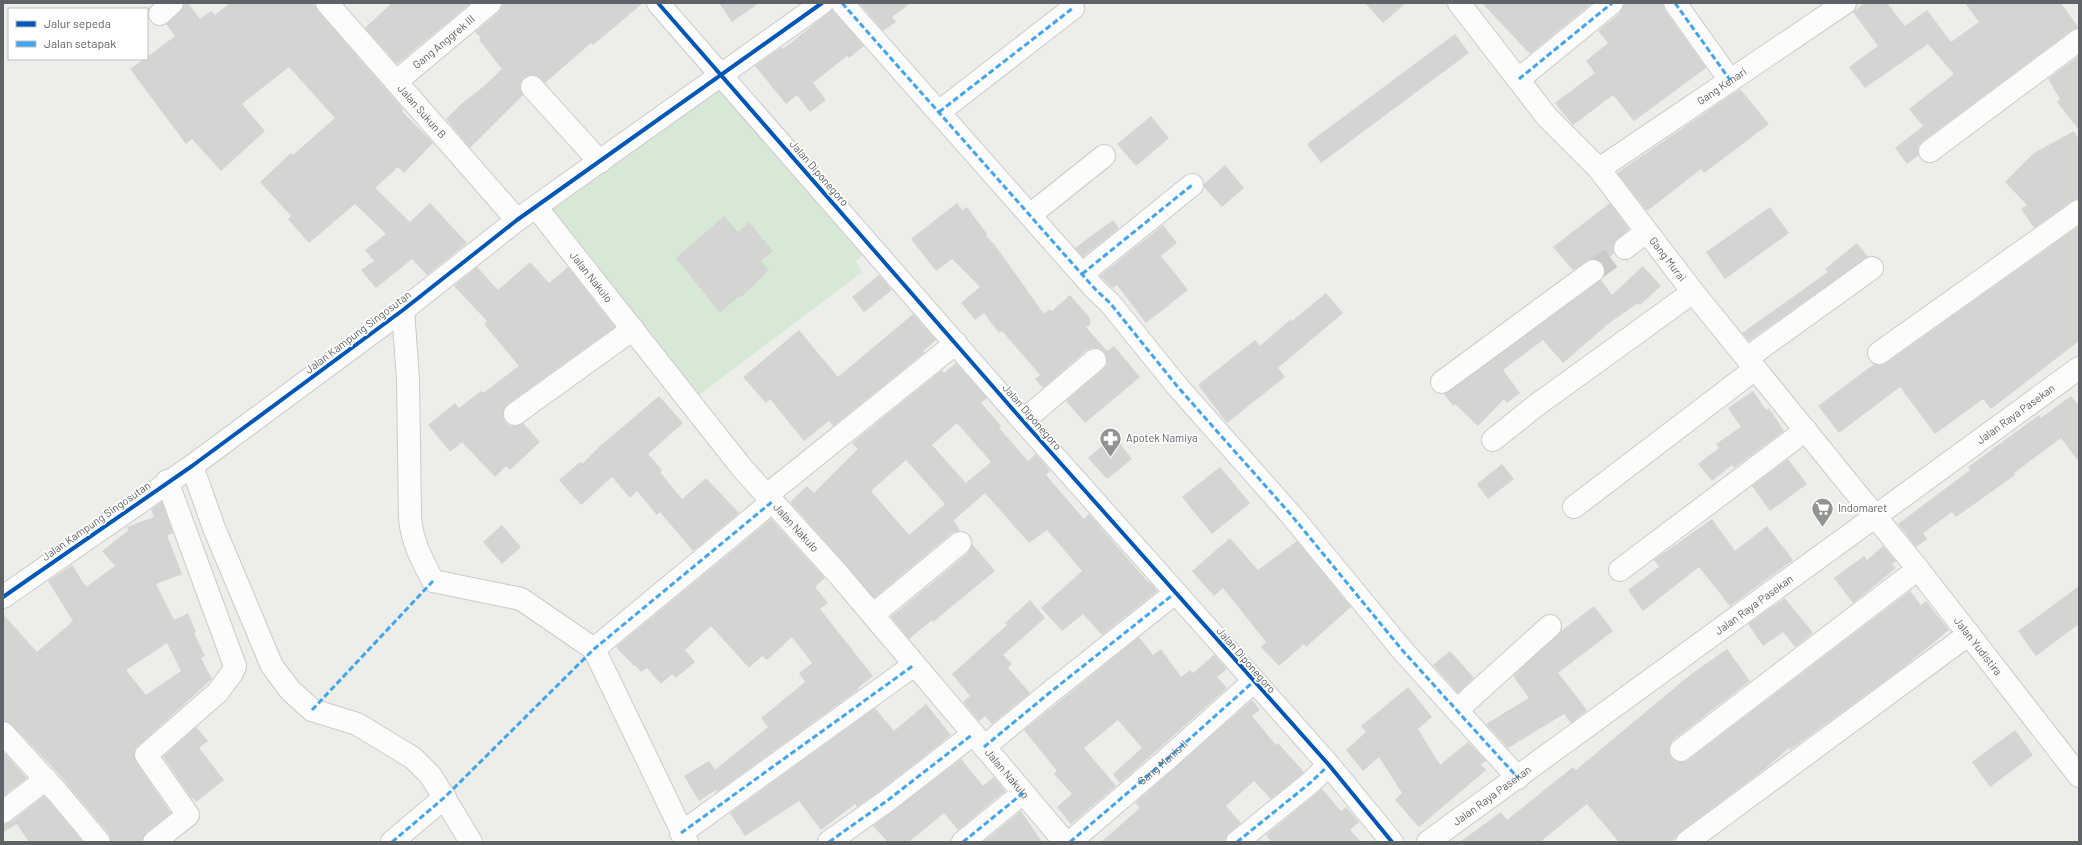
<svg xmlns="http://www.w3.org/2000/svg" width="2082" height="845" font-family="Barlow,sans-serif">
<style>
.green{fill:#d8e8d7}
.building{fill:#d4d4d2;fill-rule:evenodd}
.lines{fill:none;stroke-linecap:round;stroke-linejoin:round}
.minor-tunnel{stroke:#cacac8;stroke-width:22;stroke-dasharray:22 11;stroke-linecap:butt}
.minor-casing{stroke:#cbcbca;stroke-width:24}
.minor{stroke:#fcfcfc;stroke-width:22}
.quiet{stroke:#41a5ee;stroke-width:3;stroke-dasharray:6 3;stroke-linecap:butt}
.cycleway-casing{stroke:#fff;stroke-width:6}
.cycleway{stroke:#0057b8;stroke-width:4}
.labels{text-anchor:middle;stroke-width:3.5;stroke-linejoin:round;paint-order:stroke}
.street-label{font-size:11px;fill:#5f6266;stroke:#fff}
.poi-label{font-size:11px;fill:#5f6266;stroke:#fff;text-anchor:start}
</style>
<rect width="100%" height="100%" fill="#edede9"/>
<polygon class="green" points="720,85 866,251 856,261 862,272 698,396 547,209"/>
<g class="building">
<polygon points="184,3 188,3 200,19 211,11 215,15 230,3 314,3 318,11 403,109 402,111 433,143 404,173 398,167 375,188 410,222 430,203 467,243 427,275 412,259 376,288 361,270 374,261 365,250 386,234 355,204 309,243 288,219 291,216 260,182 291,153 293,155 335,118 289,67 242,104 265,131 221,171 192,139 186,144 130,69 144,59 147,59 147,57 175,36 166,24 180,12"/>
<polygon points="392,3 471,3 397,64 365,28"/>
<polygon points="502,3 643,3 593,45 591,43 545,83 535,75 529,75 524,78 520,84 520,90 523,95 470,148 446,119 461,104 483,87 502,69 479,40 481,38 475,32 498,13"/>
<polygon points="719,3 759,3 732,22"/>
<polygon points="859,3 911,3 892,17 896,22 883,31"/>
<polygon points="1365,3 1406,3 1383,23"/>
<polygon points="1482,3 1592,3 1530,54"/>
<polygon points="1624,3 1663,3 1665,10 1706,68 1634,121 1613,95 1573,125 1555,103 1595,73 1586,61 1608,43 1598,31 1620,13"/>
<polygon points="1864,3 1887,3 1905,26 1927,10 1951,42 1979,22 1965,3 2061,3 2079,28 2072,30 1923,141 1918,146 1919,155 1907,164 1895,148 1923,126 1909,109 1954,74 1928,44 1865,88 1849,67 1878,46 1853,12"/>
<polygon points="832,10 864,46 849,58 847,56 813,83 826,100 810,112 797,95 786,104 755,66 782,47 783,49"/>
<polygon points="1455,34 1469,53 1321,163 1307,144"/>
<polygon points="2079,56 2079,130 2057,102 2060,99 2048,79"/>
<polygon points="1740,89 1769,124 1704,173 1701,169 1647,211 1617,173"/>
<polygon points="1151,116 1169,138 1136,166 1117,144"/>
<polygon points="2074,131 2079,140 2079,199 2072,201 2034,228 2021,209 2027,205 2005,182 2034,153"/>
<polygon points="1225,165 1244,188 1222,207 1204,187 1204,184"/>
<polygon points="957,203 962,210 967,207 987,234 986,236 994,244 1044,314 1050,309 1052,311 1070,295 1090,318 1090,325 1086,327 1107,351 1114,346 1140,377 1085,423 1066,401 1103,369 1107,365 1107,358 1104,352 1099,348 1093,348 1087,350 1043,388 1035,379 1040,375 1002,331 999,333 984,313 975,320 961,303 980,287 952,259 936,271 911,239"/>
<polygon points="1610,203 1629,229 1614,243 1614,253 1602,263 1598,259 1591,259 1573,270 1553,247"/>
<polygon points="1770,207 1789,233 1725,279 1706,252"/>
<polygon points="724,216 738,232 749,222 773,251 761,261 769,270 740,298 739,296 720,313 676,258"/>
<polygon points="1113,220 1119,228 1083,257 1075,248"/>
<polygon points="1163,225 1177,243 1161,256 1188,290 1146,323 1117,285 1113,288 1100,276"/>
<polygon points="2079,226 2079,341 1991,409 1983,399 1935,434 1900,387 1839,433 1818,406 1874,364 1881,365 1886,363"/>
<polygon points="1857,243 1868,257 1749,341 1742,333 1828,272 1825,269"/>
<polygon points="530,262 549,283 568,267 615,327 508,404 504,409 503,416 505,422 510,426 516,426 523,423 540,442 510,470 506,466 495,477 462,442 450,452 428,425 455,403 459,408 481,391 483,393 519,366 484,324 487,321 454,286 477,267 498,290"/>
<polygon points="1643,266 1661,286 1640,305 1638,303 1608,324 1563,363 1543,340 1503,370 1520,393 1507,403 1504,399 1478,426 1455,404 1453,406 1444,394 1601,280 1612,295"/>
<polygon points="879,275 892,290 864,312 852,297"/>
<polygon points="1326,293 1343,313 1278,368 1285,377 1227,423 1198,385 1255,340 1260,346 1291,319 1292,321"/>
<polygon points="913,314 936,340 923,351 925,352 833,426 829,421 804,441 770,399 766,403 743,377 799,330 838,377"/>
<path d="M956,363L987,398L981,403L1001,426L999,428L1028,461L1036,454L1050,471L1046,475L1084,519L1089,514L1149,583L1150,582L1157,591L1102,635L1083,614L1062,631L1041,608L1082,571L1047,530L1029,543L985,493L954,520L960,531L952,533L874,598L790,502L807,486L814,493L858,449L852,443L942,370L944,373ZM957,423L991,462L966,483L932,445ZM906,460L945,504L909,535L871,491Z"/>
<polygon points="1753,391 1766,410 1769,408 1784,431 1734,468 1732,465 1712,481 1698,464 1719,448 1716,444 1741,427 1728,408"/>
<polygon points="659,396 683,423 648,454 662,470 660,472 682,499 706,478 739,513 693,551 660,512 657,515 637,491 630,498 612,477 581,505 559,480 580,462 582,464 600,446"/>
<polygon points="2071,396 2079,406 2079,462 2061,438 2014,473 2015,475 1956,517 1952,512 1923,533 1927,539 1916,547 1898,524 1970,470 1968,467 2039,415 2041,418"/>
<polygon points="1114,436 1132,459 1107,479 1088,458"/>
<polygon points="1788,459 1807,484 1770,511 1752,486"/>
<polygon points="1502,464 1514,479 1488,499 1477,484"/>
<polygon points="1220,467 1250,503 1212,534 1182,497"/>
<path d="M162,502L173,533L167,535L182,574L156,584L174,620L188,613L196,632L194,633L205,656L201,658L212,679L138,746L134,751L136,762L171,813L146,832L142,842H111L109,834L56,771L12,725L3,721V614L37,652L73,621L48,581L72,565L86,587L115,566L102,551L129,530L127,527L154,517L151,509ZM167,643L181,671L146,695L126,670Z"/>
<polygon points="771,519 825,578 815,587 828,603 820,609 873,676 858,688 859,689 717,792 716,790 699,801 684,776 709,761 715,770 768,727 761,718 805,682 799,673 812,663 792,637 767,660 762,656 749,668 711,626 685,650 695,662 676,678 672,674 661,684 647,668 641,672 635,665 634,666 616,647"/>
<polygon points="1712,519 1735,551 1767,526 1793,560 1730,606 1699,567 1643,611 1628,590 1659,567 1654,560"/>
<polygon points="502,525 521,547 502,564 483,542"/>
<polygon points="1230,538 1258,570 1297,541 1351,607 1306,647 1304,644 1279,666 1261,647 1266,642 1223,588 1214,596 1192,571"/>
<polygon points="972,544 995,571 933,622 932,620 909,639 891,617 968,553"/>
<polygon points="1883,546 1896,561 1892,564 1896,568 1853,603 1834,578 1864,556 1867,560"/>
<polygon points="2079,586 2079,624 2036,656 2018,631"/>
<polygon points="1910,591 1921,605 1926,601 1949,630 1901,669 1790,750 1789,748 1766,768 1680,832 1672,842 1619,842 1587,804 1540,842 1460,842 1501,812 1507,820 1573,767 1576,770 1690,675 1727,649 1750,681 1673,740 1670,745 1669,751 1671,757 1677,762 1682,762 1688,760"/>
<polygon points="1785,598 1813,633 1795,647 1783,632 1763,646 1748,624"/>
<polygon points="1030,600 1045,618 1003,655 1012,664 1008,668 1030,693 992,724 985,716 979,721 963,702 970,696 952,674 1007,625 1005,623"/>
<polygon points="1594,606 1613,631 1558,673 1587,710 1571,723 1564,714 1508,748 1486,724 1529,698 1513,676 1561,631"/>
<polygon points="1139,637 1153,655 1161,649 1181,677 1190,670 1193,673 1214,655 1227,669 1217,677 1227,688 1120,783 1113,774 1142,748 1118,720 1084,748 1116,786 1071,824 1057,807 1072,794 1054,774 1057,771 1024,730"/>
<polygon points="1450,651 1474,678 1458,693 1433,665"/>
<polygon points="1408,687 1432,717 1418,729 1440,765 1468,742 1486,761 1481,764 1486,770 1419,827 1395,800 1402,793 1379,757 1363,771 1346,750 1366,732 1361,726"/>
<polygon points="1252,700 1260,710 1252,716 1276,745 1278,743 1304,772 1302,774 1271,799 1254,781 1226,806 1241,823 1229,833 1224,842 1101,842 1140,808 1135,803"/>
<polygon points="926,704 951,735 881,790 857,807 855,804 821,830 799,801 745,836 730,813 875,708 894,731"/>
<polygon points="196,727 208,741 199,748 224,780 196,802 193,798 192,799 163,757"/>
<polygon points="2015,730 2033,755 1990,787 1972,762"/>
<polygon points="3,752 27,778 3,796"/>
<polygon points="961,759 983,786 994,777 1005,791 958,830 944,813 909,842 888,842 873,826"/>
<polygon points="1322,789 1341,811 1346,807 1359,822 1350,830 1361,842 1272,842 1266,835"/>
<polygon points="44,796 49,801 83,842 29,842 17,824 3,832 3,824 11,822"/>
<polygon points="1021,811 1042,842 983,842"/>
</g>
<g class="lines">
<polyline class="minor-tunnel" points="1593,271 1625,248"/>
<defs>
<g id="minor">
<path id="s1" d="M327,3L517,220"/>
<polyline points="658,3 1023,421 1329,765 1392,842"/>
<polyline points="842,3 1095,289 1110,303 1177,386 1292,516 1403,651 1518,778"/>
<path id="s2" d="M1459,3L1547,117L1599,169L1693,292L1918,569L2079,776"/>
<polyline points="1675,3 1730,80"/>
<polyline points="160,14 172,3"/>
<polyline points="1519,79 1612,3"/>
<path id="s3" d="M397,81L490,3"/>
<polyline points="532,87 600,162"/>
<polyline points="939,112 1073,8"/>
<polyline points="1930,151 2079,40"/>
<path id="s4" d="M1599,169L1845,3"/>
<path id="s5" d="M536,207L742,468L839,575L1065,842"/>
<polyline points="1030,215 1104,156"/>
<polyline points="1625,248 1646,232"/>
<polyline points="1082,274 1192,185"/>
<path d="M403,310L408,379L410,518C412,542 422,560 433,581L521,599L594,649L687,842"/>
<polyline points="1879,353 2079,211"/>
<polyline points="1747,358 1872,268"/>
<polyline points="1442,382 1593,271"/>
<polyline points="515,414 633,329"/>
<polyline points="1023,421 1095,360"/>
<polyline points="1493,440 1534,407 1693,292"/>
<polyline points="192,466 214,528 272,666 290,690 312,710 357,724 413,758 431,776 471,842"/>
<polyline points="767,495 956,343"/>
<polyline points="1574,507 1755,369"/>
<polyline points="1620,570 1806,430"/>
<polyline points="3,597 192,466 403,310 517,220 822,3"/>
<polyline points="873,615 960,543"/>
<polyline points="594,649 773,501"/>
<polyline points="1457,710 1550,626"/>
<polyline points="3,733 58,793 99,842"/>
<polyline points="984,747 1048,694 1175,593"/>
<polyline points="1681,750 1918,569"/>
<polyline points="3,812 46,779"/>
<polyline points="681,833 914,665"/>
<polyline points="154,842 188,815 146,755 218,692 232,673 235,666 167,481"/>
<polyline points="392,842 445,797"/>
<polyline points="829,842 888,800 973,734"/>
<polyline points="963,842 1023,793"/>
<path id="s6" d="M1070,842L1166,760L1253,682"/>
<polyline points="1237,842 1310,783 1329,765"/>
<path id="s7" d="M1428,842L2079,368"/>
<polyline points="1687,842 1969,634"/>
</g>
</defs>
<use href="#minor" class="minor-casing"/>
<use href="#minor" class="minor"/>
<g class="quiet">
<polyline points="842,3 1095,289 1110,303 1177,386 1292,516 1403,651 1518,778"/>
<polyline points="1675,3 1730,80"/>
<polyline points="1519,79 1612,3"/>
<polyline points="939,112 1073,8"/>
<polyline points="1082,274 1192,185"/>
<polyline points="312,710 433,581"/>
<polyline points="984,747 1048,694 1175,593"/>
<polyline points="681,833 914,665"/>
<polyline points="392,842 445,797 594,649 773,501"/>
<polyline points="829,842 888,800 973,734"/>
<polyline points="963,842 1023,793"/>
<polyline points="1070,842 1166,760 1253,682"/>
<polyline points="1237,842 1310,783 1329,765"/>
</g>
<defs>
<g id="cycleway">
<polyline points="658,3 1023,421 1329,765 1392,842"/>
<polyline points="3,597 192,466 403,310 517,220 822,3"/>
</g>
</defs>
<use href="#cycleway" class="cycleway-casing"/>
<use href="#cycleway" class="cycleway"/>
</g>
<defs>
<symbol id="pharmacy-pin" viewBox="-11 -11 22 30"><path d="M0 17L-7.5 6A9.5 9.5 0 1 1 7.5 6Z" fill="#919394" stroke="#fff"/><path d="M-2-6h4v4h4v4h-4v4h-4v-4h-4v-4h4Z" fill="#fff"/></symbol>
<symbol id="supermarket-pin" viewBox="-11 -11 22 30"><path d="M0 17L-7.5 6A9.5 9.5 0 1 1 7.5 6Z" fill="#919394" stroke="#fff"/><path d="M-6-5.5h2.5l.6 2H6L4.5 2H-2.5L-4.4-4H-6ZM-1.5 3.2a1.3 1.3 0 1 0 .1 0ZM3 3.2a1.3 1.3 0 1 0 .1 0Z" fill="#fff"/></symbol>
</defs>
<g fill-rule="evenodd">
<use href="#pharmacy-pin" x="1098" y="426" width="25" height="34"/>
<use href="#supermarket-pin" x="1810" y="496" width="25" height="34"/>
</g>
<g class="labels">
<g class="street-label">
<text dy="4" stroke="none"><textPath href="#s3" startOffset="61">Gang Anggrek III</textPath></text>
<text dy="4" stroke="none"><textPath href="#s4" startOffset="148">Gang Kenari</textPath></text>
<text dy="4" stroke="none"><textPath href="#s1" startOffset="144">Jalan Sukun B</textPath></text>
<text transform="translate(819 173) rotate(49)" y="4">Jalan Diponegoro</text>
<text dy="4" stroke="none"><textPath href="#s2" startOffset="331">Gang Murai</textPath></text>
<text dy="4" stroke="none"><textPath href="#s5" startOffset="89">Jalan Nakulo</textPath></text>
<text transform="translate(358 332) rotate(-37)" y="4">Jalan Kampung Singosutan</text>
<text dy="4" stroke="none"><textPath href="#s7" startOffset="727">Jalan Raya Pasekan</textPath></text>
<text transform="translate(1032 417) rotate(49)" y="4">Jalan Diponegoro</text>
<text transform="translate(96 521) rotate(-35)" y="4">Jalan Kampung Singosutan</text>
<text dy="4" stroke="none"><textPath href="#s5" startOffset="413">Jalan Nakulo</textPath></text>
<text dy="4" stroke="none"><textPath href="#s7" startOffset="403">Jalan Raya Pasekan</textPath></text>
<text dy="4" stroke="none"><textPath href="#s2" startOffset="827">Jalan Yudistira</textPath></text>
<text transform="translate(1246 660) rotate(49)" y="4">Jalan Diponegoro</text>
<text dy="4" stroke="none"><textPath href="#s6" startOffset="122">Gang Manis II</textPath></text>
<text dy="4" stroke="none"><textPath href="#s5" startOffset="737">Jalan Nakulo</textPath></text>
<text dy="4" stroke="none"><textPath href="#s7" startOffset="79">Jalan Raya Pasekan</textPath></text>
</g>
<g class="poi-label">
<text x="1126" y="442">Apotek Namiya</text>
<text x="1838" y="512">Indomaret</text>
</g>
</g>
<rect width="2082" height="845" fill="none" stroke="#5f6266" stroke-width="8"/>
<rect x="8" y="8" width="140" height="52" fill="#ffffff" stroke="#bfc0c2"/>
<rect x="16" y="21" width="20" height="6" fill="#0057b8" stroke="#bfc0c2"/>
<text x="44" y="28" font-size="12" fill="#5f6266">Jalur sepeda</text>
<rect x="16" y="41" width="20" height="6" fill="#41a5ee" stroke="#bfc0c2"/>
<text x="44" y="48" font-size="12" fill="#5f6266">Jalan setapak</text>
</svg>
